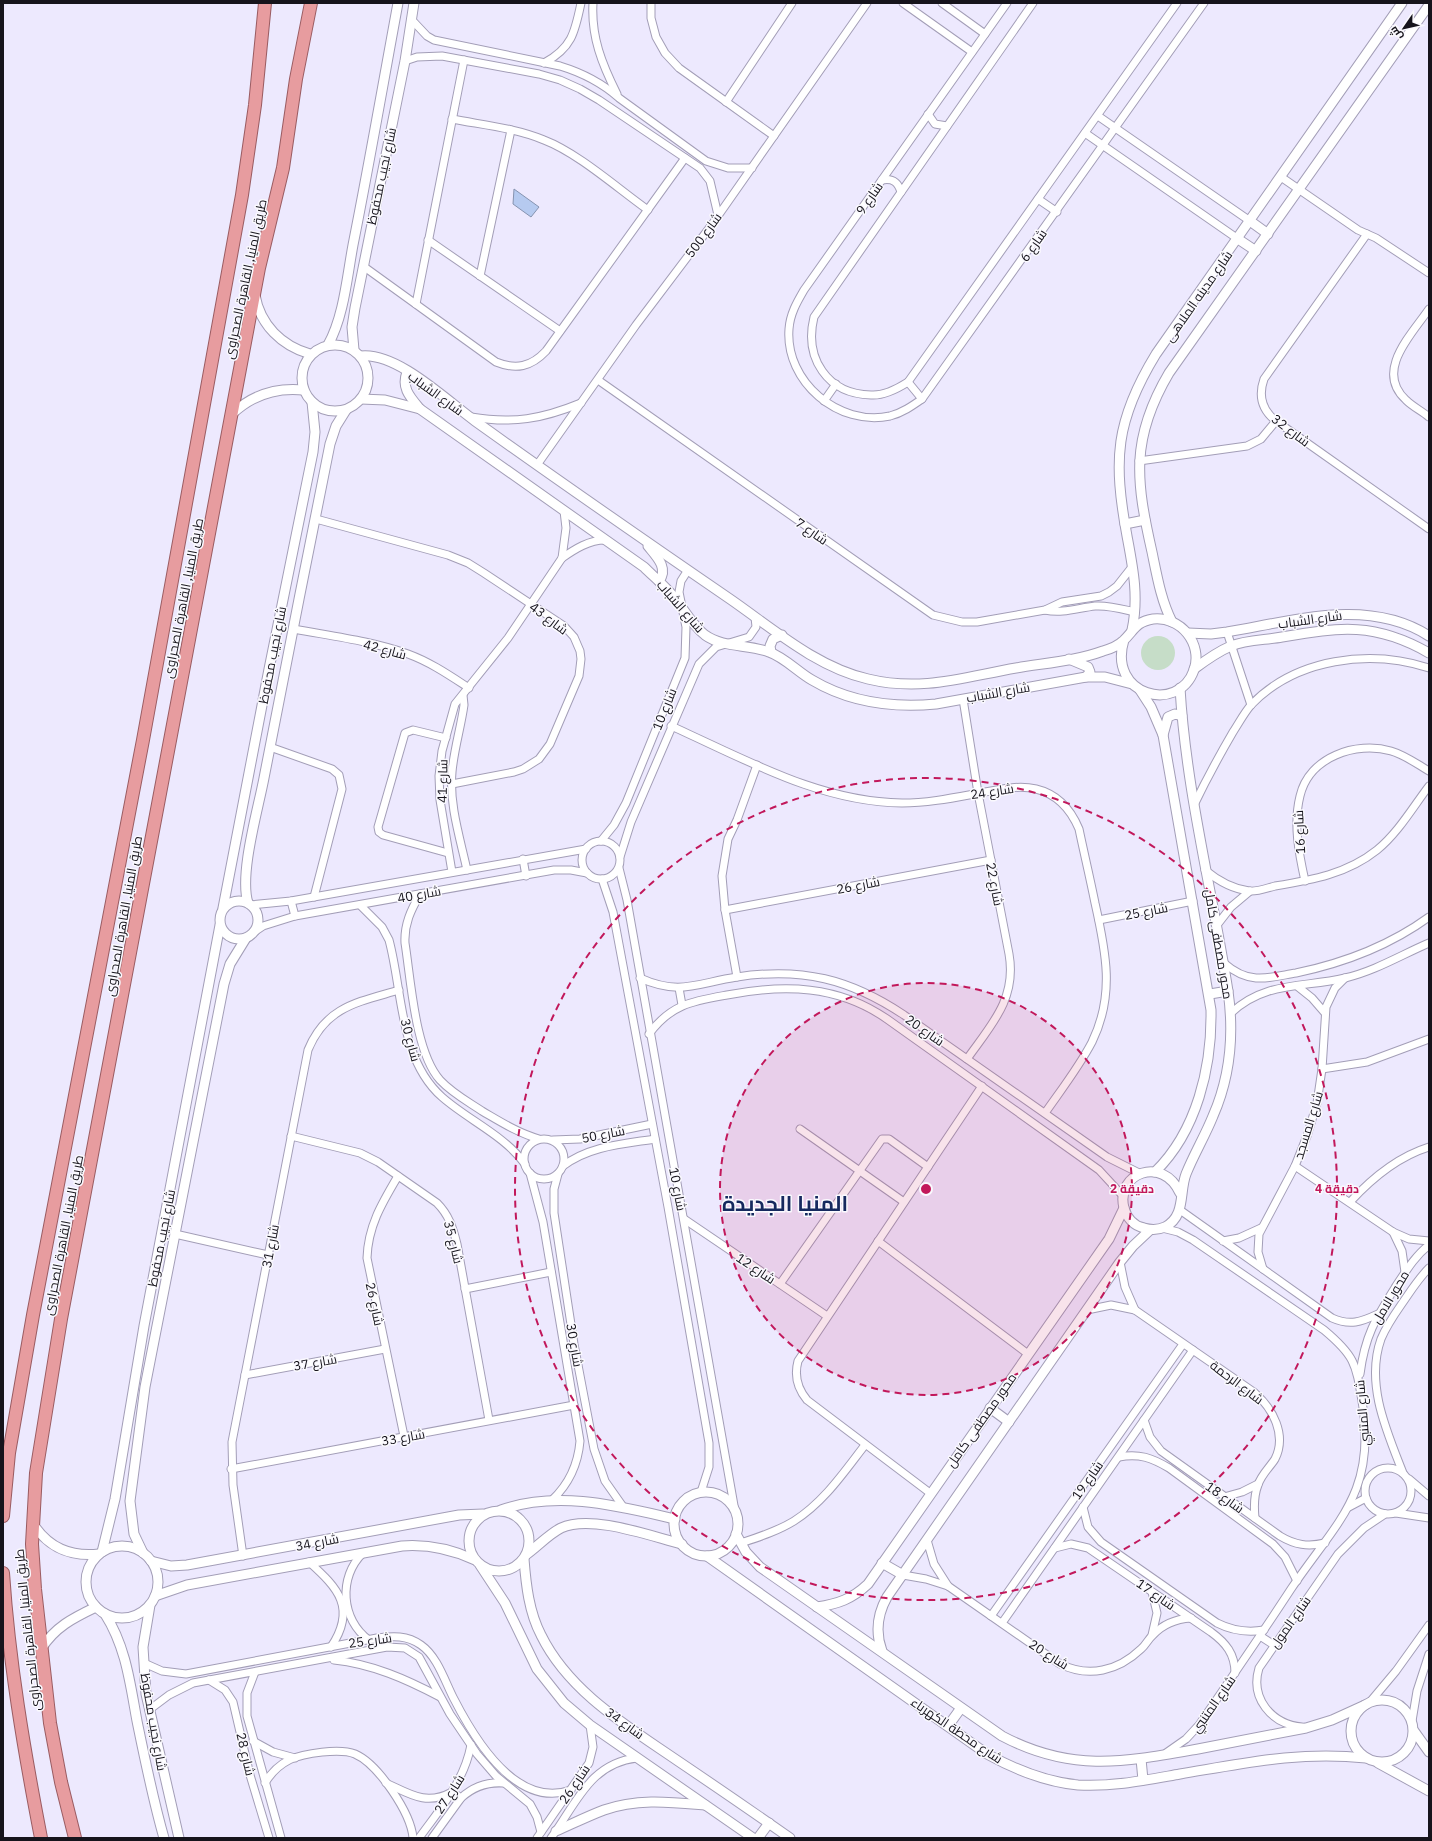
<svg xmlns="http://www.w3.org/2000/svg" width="1432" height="1841" font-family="'IBM Plex Sans',Cairo,sans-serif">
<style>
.green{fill:#c6ddc8}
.water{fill:#b6caf0;stroke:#8693b0}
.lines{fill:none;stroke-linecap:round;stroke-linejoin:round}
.minor-casing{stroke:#a39eb7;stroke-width:9}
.tertiary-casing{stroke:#a39eb7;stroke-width:11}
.trunk-casing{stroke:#9a5c62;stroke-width:14}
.minor{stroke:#fff;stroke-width:7}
.tertiary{stroke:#fff;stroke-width:9}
.trunk{stroke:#e79c9f;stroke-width:12}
.ring{fill:none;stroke:#c2185b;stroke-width:2;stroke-dasharray:7 5}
.labels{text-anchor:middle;stroke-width:3;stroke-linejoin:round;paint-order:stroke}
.street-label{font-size:13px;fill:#16141c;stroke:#faf9fe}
.town-label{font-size:21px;font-weight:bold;fill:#16295f;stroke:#faf9fe}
.centre{fill:#c2185b;stroke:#faf9fe;stroke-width:2}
.ring-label{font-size:12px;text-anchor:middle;font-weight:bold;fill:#c2185b;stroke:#faf9fe;stroke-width:3;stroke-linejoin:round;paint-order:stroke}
</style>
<rect width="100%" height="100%" fill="#ede9fe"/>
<circle class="green" cx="1158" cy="653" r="17"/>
<polygon class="water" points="514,189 539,207 531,217 513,204"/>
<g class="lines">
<defs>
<g id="minor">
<path d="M593,3C591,37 602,64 617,94"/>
<polyline points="651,3 651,18 656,37 665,53 679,68 774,136"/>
<polyline points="903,3 972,52"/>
<polyline points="942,3 985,34"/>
<path d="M1007,3L804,290C797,302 790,314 789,329C785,382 839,427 890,416C902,413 912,406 922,399L1204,3"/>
<path d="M1033,3L814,317C804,358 827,394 871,395C884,396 897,389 908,382L1177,3"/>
<path d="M411,19L427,36L434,40L560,66C583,73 601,82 619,98L706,161L728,168H752"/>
<polyline points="405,61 417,57 442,56 539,74 560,80 580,89 599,100 700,168 710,181 718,215"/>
<path d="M544,63C572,48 575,32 581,3"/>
<polyline points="726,102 792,3"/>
<polyline points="928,114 935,124 947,126"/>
<polyline points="1098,116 1250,221"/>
<path d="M452,119C483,125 515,128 544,140C578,153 617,188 648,210"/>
<polyline points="1085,133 1238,239"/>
<polyline points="1281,177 1358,230 1376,238 1429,273"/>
<path d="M882,180C893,178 898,182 901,192"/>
<polyline points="1038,199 1057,212"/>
<path d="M1367,234L1264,379C1258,396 1262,410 1276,421L1429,529"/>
<polyline points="428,240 560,331"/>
<path d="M363,266L496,362C516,370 531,367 546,351L685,158"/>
<polyline points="480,276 511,130"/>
<polyline points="416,304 464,60"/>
<path d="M1429,309C1412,334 1374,371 1406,400C1413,407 1422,411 1429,417"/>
<polyline points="598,380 933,615 962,622 977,622 1045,610 1062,602 1101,596 1109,592 1117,586 1132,567"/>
<polyline points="908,382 922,399"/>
<polyline points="824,401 836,384"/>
<path d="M471,417C513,424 542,419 581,403"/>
<polyline points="1139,461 1247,446 1261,439 1276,421"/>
<polyline points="537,465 636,325 713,223 867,3"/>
<polyline points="316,519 448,555 468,563 484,573 564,626 574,637 580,651 581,659 579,676 550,744 539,759 523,769 514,772 452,784"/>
<path d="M562,558C575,549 589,540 605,540"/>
<path d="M1045,610C1062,614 1078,608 1095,606C1109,605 1122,609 1135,612"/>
<path d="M294,629C331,636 372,641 408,654C430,662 449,675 469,688"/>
<polyline points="1227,632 1251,705"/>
<path d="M463,695L464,705C461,727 454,749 452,772C449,804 460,838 467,870"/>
<path d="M963,699L978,793L1009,954C1017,999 991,1025 967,1059"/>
<path d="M671,726C745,759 819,802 902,803C930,803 957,797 985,792C1003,789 1019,785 1036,789C1057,794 1071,810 1079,829C1084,853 1090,878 1095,903C1106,952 1115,995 1092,1042C1079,1067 1061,1090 1045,1113"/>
<polyline points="446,738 413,730 405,733 378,827 379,832 383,835 448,853"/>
<polyline points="270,747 332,769 339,775 342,789 314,897"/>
<path d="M1194,805C1206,780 1219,756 1233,732C1239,723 1244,713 1251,705C1296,658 1370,649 1429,668"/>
<polyline points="601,841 614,825 626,803 685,658 686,627 679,592 681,581 688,570"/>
<circle cx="601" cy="860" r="19"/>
<polyline points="620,857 631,822 699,664 716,647 749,637 756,627 755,617"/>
<polyline points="523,859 526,876"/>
<polyline points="619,868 627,900 735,1511"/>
<path d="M1205,870C1217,880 1233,889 1249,891C1257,892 1267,888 1275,886C1312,880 1347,874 1377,850C1398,833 1413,807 1429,786"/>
<polyline points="452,872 440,800 439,776 442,751 455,704 508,638 562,558 566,528 564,511"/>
<polyline points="602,879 613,912 668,1207 709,1443 709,1467 701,1492"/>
<path d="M1305,881C1299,854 1293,824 1300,796C1309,757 1356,741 1391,751C1405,755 1417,764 1429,771"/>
<path d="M420,894C411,910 404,924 405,943C411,981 415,1052 440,1080C452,1093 467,1101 482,1111C501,1122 518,1133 539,1139"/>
<polyline points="291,901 295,916"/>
<polyline points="250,905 291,901 586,849"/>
<path d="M360,905L382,927L389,940C403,992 399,1059 442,1097C468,1120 504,1135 525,1164"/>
<polyline points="725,910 991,860"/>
<polyline points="1099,920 1193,901"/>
<polyline points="1217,925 1231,907 1250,891"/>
<polyline points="254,932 263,926 295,916 554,870 571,870 587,873"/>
<path d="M1224,963C1233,971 1244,977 1256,978C1269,979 1283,975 1296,973C1344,963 1389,946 1429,917"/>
<polyline points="737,977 725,910 722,876 728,839 737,820 757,765"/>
<path d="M640,978C680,996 697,983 737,977C802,967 850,979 904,1015L1107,1157L1141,1174"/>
<polyline points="1297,986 1312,998 1325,1013"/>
<polyline points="679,988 682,1005"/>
<path d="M1231,1013C1265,981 1303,988 1345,978C1375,971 1401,955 1429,943"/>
<path d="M649,1034C671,1004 693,1001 727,995C784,984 838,985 887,1019L1099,1170L1123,1196"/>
<polyline points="1322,1069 1367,1062 1429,1039"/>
<polyline points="800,1129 904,1202"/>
<path d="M291,1136L360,1153L378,1162L437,1203C449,1215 453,1228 457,1244L489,1420"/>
<circle cx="544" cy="1159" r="20"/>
<polyline points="553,1140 580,1139 652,1124"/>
<path d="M563,1166C589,1146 623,1144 655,1139"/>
<polyline points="1295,1166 1393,1232 1409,1239 1429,1241"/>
<path d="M530,1173L543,1222L580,1441C578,1465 569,1484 552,1500"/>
<polyline points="558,1174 554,1189 554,1213 574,1344 594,1449 605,1481 624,1508"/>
<path d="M398,1176C382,1203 368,1226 367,1258L404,1436"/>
<path d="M1350,1202C1372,1178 1397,1157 1429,1147"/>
<path d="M1180,1210L1332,1318C1350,1326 1361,1322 1378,1314"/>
<polyline points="684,1219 827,1316"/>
<path d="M1162,1228L1178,1232L1193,1240L1324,1330C1354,1355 1356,1363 1362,1401C1377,1493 1337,1521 1291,1589C1261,1635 1230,1680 1199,1725L1186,1739L1166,1753"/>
<polyline points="1393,1232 1402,1251 1405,1272"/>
<polyline points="175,1234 268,1255"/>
<polyline points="878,1241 1028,1354"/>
<polyline points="1223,1241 1239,1238 1261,1228"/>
<polyline points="1120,1262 1125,1287 1135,1310"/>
<polyline points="1263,1269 1258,1252 1259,1234 1295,1166 1307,1136 1317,1103 1322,1069 1326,1007 1335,988 1345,978"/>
<polyline points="780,1284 882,1139 889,1139 928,1167"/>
<polyline points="465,1289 551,1272"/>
<path d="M1087,1310L1111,1305L1135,1310L1255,1393C1273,1409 1287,1435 1275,1459C1270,1467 1261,1475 1258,1485C1254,1495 1254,1508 1255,1518"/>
<path d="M1360,1374C1365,1335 1376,1318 1396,1286C1406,1271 1415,1256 1429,1245"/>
<polyline points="245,1375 385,1349"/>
<path d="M1144,1420L1150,1437L1161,1451L1280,1536C1295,1545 1308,1547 1325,1543"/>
<path d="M1119,1457C1139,1453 1152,1458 1169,1468L1273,1544L1285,1557L1297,1581"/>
<circle cx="1388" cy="1491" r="23"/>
<polyline points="231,1469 574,1405"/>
<path d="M1403,1473C1387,1432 1365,1384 1381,1339C1386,1327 1394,1315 1401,1305C1410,1292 1418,1279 1429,1268"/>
<polyline points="1409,1479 1429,1496"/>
<path d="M930,1493L807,1400C797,1388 794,1376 798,1361L982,1086"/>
<polyline points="1224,1497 1242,1492 1258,1484"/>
<path d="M1083,1507L1088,1527L1101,1542L1217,1623C1233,1631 1247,1633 1264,1630"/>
<polyline points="1349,1507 1366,1498"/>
<polyline points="1396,1513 1429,1518"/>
<polyline points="927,1540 934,1564 948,1586"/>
<path d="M741,1543C759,1537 778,1531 794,1521C824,1502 844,1472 865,1445"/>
<path d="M1055,1548L1071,1544L1088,1548L1211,1632C1226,1643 1235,1654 1235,1673"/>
<path d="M363,1553C338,1577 341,1620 369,1640"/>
<path d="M243,1556L233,1485L232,1442L308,1050C326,1006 359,1002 399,990"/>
<path d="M309,1562C338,1588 357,1608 331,1647"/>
<path d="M903,1575L926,1579L948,1586L1060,1664C1089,1678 1118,1671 1141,1649C1146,1645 1148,1639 1153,1635C1163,1624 1177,1619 1191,1618"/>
<polyline points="991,1616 1183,1344"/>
<polyline points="1002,1623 1193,1350"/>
<polyline points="1152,1635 1157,1613 1152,1592"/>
<polyline points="1260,1636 1274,1645"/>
<path d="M334,1660C372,1664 406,1679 440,1697"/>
<path d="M144,1663L162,1671L186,1674L377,1638C393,1636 407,1635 421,1645C438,1657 445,1682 454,1699C475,1740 517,1809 571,1790"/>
<polyline points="255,1672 247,1693 247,1716 281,1838"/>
<polyline points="209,1680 225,1690 233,1702 250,1775 269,1838"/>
<polyline points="1370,1702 1396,1671 1429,1625"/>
<polyline points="149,1710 169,1695 193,1683 387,1647 405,1648 419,1657 450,1714 477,1754 496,1776 530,1804 537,1817 541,1832"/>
<polyline points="1412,1721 1417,1691 1429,1654"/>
<path d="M1302,1727C1271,1724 1250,1698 1259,1668L1338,1554L1364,1528L1385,1514"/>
<polyline points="253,1741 273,1752 295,1758"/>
<path d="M265,1783C271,1773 279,1765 289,1760C304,1753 340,1748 355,1754C378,1764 411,1813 413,1838"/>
<path d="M386,1783C410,1794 426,1806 452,1792L461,1798"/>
<path d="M419,1838C440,1809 464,1782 471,1745"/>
<path d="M432,1838L461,1798C474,1786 487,1782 503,1783"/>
<polyline points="537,1838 589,1763 593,1747 590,1725"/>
<path d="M551,1838C576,1804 590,1763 637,1758"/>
</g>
<g id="tertiary">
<polyline points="1250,221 1268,234"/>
<polyline points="1238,239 1256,251"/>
<path d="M255,295C260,325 282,346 310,354"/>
<circle cx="335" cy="378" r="33"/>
<path d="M328,345C344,316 347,277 353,245C369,165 383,84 398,3"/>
<polyline points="354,350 352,327 355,308 405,61 414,3"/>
<path d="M361,356C397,352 446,400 475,421C559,481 644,540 730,599C772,628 816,667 868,679C922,692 964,677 1016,668C1045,663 1076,661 1103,651C1110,649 1118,646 1123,641C1134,631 1135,622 1153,619C1181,616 1203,644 1194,670C1178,715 1107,695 1124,640"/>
<path d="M407,372C401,388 410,397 420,409"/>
<path d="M361,399L385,400L420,409L644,567C654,577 665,586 674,597C684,609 692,625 705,635C723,648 748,644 769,652C784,657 798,672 812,680C849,702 893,708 936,704L1086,677H1105L1132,684"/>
<path d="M232,414C252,395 276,387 304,390"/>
<polyline points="1125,524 1145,520"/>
<path d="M648,546C656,556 669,568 659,581"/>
<path d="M1172,622C1161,600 1157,576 1152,552C1136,481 1130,439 1169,373L1429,5"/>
<path d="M1132,630C1139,597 1133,568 1127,536C1113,460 1115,421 1156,354L1402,3"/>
<path d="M1188,633L1211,634L1227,632C1293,621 1368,597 1429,636"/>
<polyline points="771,652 770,646 773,639 782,635"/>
<polyline points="1069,659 1088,667 1090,672 1086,677"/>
<path d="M1194,669C1206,660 1217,652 1231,646C1245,640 1266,640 1282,637C1340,627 1375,622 1429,653"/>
<path d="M1180,688C1186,790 1212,890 1228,991C1234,1033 1230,1077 1213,1116C1205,1136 1194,1154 1186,1174C1179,1192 1186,1216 1165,1227C1158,1230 1151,1230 1144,1228C1134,1226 1127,1218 1124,1208C1115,1173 1163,1155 1180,1193"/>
<path d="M1140,690L1151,707L1163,735L1211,1010C1212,1067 1197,1131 1155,1172"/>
<polyline points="1163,735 1168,717 1175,714 1182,716"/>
<circle cx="239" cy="920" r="19"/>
<path d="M248,903C239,874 258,810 264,778C285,667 308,555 330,444L336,426L346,410"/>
<polyline points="223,908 269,669 313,452 315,432 312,402"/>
<polyline points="1210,994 1228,991"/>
<polyline points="990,1408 1009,1422"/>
<circle cx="706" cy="1524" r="32"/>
<path d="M501,1510C558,1490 618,1506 675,1519"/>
<circle cx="499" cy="1541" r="30"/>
<path d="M33,1524C49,1548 70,1557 99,1554"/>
<path d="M736,1534L746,1552L760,1567L1002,1736C1072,1773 1125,1762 1198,1749C1234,1742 1270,1735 1306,1728L1332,1720L1365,1705"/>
<circle cx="122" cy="1582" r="36"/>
<polyline points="102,1552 115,1499 144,1326 220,925"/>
<polyline points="143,1553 134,1534 130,1501 145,1387 224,984 230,964 246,938"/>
<path d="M527,1554C538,1546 549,1534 561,1528C591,1514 650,1536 682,1544"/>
<path d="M707,1556L987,1754C1016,1770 1045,1782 1078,1785C1113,1787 1146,1780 1180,1774C1246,1763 1299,1751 1366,1758"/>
<path d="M524,1559C526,1585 529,1612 541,1635C569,1692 627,1726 678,1761C715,1786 753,1812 790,1838"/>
<polyline points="151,1561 171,1566 187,1565 459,1515 483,1514"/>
<polyline points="882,1563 903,1575"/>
<polyline points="480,1565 505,1603 537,1669 564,1703 590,1725 753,1838"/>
<path d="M155,1596L187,1585L402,1546C428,1544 451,1549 475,1560"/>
<polyline points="150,1605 143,1647 146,1694 179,1838"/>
<path d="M817,1607C838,1604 852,1599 868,1584L1109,1239L1124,1208"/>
<path d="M105,1614C126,1647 130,1683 137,1721C145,1760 153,1800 164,1838"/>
<path d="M41,1649C55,1627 73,1618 96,1607"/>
<path d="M882,1651C875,1632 877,1615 887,1597L1120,1262L1133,1246L1150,1230"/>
<circle cx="1382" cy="1731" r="31"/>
<polyline points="948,1726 961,1708"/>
<polyline points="1414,1731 1429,1752"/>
<polyline points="1141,1759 1143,1780"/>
<polyline points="1378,1763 1429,1791"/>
<path d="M556,1831C572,1824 588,1816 604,1810C637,1798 671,1802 705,1805"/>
<polyline points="758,1838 769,1823"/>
</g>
<g id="trunk">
<polyline points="3,1516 9,1453 33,1315 143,740 242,195 255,105 265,3"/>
<path d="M3,1573C9,1662 24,1750 41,1838"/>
<polyline points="75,1838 61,1782 50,1723 35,1589 32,1544 36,1473 61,1319 259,268 283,168 296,79 311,3"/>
</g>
</defs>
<use href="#minor" class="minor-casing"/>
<use href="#tertiary" class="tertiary-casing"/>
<use href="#trunk" class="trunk-casing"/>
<use href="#minor" class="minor"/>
<use href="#tertiary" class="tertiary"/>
<use href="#trunk" class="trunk"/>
</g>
<circle cx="926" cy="1189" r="206" fill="#c2185b" fill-opacity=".12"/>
<g class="ring">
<circle cx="926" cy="1189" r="206"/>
<circle cx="926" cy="1189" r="411"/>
</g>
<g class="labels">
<g class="street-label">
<text transform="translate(381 176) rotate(-78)" y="5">شارع نجيب محفوظ</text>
<text transform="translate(869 198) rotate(-55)" y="5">شارع 9</text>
<text transform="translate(703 235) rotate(-54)" y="5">شارع 500</text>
<text transform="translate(1033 245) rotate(-55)" y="5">شارع 6</text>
<text transform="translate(245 279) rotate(-78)" y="5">طريق المنيا, القاهرة الصحراوى</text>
<text transform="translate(1198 296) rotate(-55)" y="5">شارع مدينه الملاهى</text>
<text transform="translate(436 393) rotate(36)" y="5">شارع الشباب</text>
<text transform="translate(1291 430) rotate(37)" y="5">شارع 32</text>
<text transform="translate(812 531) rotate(35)" y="5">شارع 7</text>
<text transform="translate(183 598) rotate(-79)" y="5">طريق المنيا, القاهرة الصحراوى</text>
<text transform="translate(681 606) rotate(49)" y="5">شارع الشباب</text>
<text transform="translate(549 618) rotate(37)" y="5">شارع 43</text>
<text transform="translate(1310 619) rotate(-8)" y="5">شارع الشباب</text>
<text transform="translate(385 649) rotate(15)" y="5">شارع 42</text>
<text transform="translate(272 655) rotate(-79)" y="5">شارع نجيب محفوظ</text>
<text transform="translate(998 692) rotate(-10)" y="5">شارع الشباب</text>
<text transform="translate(664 709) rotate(-68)" y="5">شارع 10</text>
<text transform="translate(442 781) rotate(-89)" y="5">شارع 41</text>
<text transform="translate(992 791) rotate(-9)" y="5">شارع 24</text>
<text transform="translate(1299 832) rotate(-93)" y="5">شارع 16</text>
<text transform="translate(995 884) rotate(79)" y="5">شارع 22</text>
<text transform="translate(858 885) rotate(-11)" y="5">شارع 26</text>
<text transform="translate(419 894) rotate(-10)" y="5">شارع 40</text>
<text transform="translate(1146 911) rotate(-11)" y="5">شارع 25</text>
<text transform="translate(123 916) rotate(-80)" y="5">طريق المنيا, القاهرة الصحراوى</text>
<text transform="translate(1219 944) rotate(80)" y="5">محور مصطفى كامل</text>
<text transform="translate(925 1030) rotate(35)" y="5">شارع 20</text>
<text transform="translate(411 1040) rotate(75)" y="5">شارع 30</text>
<text transform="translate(1308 1125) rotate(-73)" y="5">شارع المسجد</text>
<text transform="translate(603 1134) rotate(-11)" y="5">شارع 50</text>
<text transform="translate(678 1189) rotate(79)" y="5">شارع 10</text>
<text transform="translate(63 1235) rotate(-79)" y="5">طريق المنيا, القاهرة الصحراوى</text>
<text transform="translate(161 1238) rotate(-79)" y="5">شارع نجيب محفوظ</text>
<text transform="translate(454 1242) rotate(76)" y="5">شارع 35</text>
<text transform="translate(270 1246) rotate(-79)" y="5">شارع 31</text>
<text transform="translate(756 1268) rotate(34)" y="5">شارع 12</text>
<text transform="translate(1390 1297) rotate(-59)" y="5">محور الامل</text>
<text transform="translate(375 1304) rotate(78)" y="5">شارع 26</text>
<text transform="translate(575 1345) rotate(80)" y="5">شارع 30</text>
<text transform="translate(315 1362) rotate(-10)" y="5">شارع 37</text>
<text transform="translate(1237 1382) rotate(37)" y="5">شارع الرحمة</text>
<text transform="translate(1362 1413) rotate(-95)" y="5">شارع المتنبي</text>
<text transform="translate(981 1420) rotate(-55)" y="5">محور مصطفى كامل</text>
<text transform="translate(403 1437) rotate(-10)" y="5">شارع 33</text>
<text transform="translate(1087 1480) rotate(-55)" y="5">شارع 19</text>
<text transform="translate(1225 1497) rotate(36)" y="5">شارع 18</text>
<text transform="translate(317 1542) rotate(-11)" y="5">شارع 34</text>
<text transform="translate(1156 1594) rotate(35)" y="5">شارع 17</text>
<text transform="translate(1290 1622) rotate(-55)" y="5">شارع المول</text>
<text transform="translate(27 1630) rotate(-96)" y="5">طريق المنيا, القاهرة الصحراوى</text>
<text transform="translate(370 1640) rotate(-8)" y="5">شارع 25</text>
<text transform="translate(1049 1654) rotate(32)" y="5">شارع 20</text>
<text transform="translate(1213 1704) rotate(-55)" y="5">شارع المتنبي</text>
<text transform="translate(154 1722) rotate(80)" y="5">شارع نجيب محفوظ</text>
<text transform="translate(625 1723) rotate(36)" y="5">شارع 34</text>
<text transform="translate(957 1730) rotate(34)" y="5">شارع محطة الكهرباء</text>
<text transform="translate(246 1754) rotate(77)" y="5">شارع 28</text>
<text transform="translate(574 1784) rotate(-56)" y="5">شارع 26</text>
<text transform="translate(449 1794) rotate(-57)" y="5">شارع 27</text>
</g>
<g class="town-label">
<text x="785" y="1211">المنيا الجديدة</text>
</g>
</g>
<circle cx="926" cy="1189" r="6" class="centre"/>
<g class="ring-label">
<text x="1132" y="1193">2 دقيقة</text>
<text x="1337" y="1193">4 دقيقة</text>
</g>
<rect width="1432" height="1841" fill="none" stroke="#16141c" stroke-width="8"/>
<g transform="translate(1404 28) rotate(236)" stroke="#faf9fe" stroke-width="3" paint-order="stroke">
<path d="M0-3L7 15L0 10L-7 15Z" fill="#16141c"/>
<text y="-6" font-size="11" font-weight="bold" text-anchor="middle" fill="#16141c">ش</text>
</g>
</svg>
